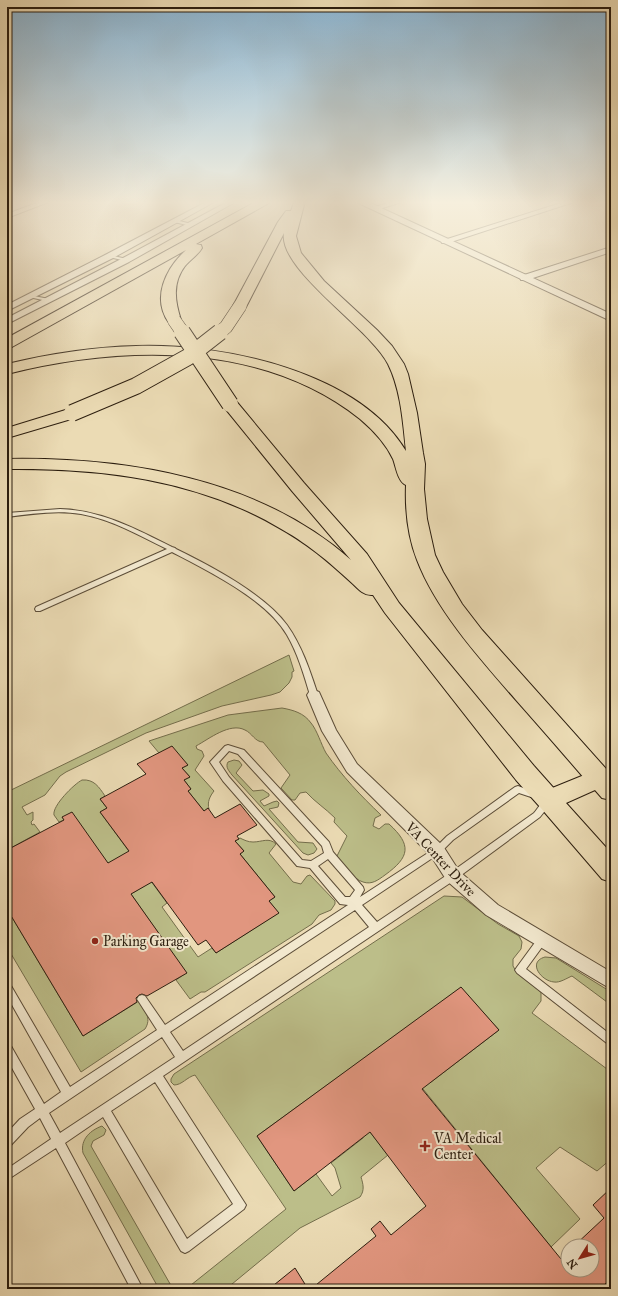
<svg xmlns="http://www.w3.org/2000/svg" width="618" height="1296" font-family="'IM FELL Great Primer',serif">
<style>
.green{fill:#bcbe89;stroke:#746e4c}
.building{fill:#e1967f;stroke:#2c1e0f}
.lines{fill:none;stroke-linecap:round;stroke-linejoin:round}
.service-casing{stroke:#5c4d38;stroke-width:2}
.minor-casing{stroke:#5c4d38;stroke-width:2}
.tertiary-casing{stroke:#5c4d38;stroke-width:2}
.primary-casing{stroke:#2c1e0f;stroke-width:2}
.motorway-casing{stroke:#2c1e0f;stroke-width:2}
.service{fill:#f2e8ce;fill-rule:evenodd}
.minor{fill:#f2e8ce;fill-rule:evenodd}
.tertiary{fill:#f2e8ce;fill-rule:evenodd}
.primary{fill:#ebdbb4;fill-rule:evenodd}
.motorway{fill:#ebdbb4;fill-rule:evenodd}
.motorway-bridge-far1-casing{stroke:#2c1e0f;stroke-width:14;stroke-linecap:butt}
.motorway-bridge-casing{stroke:#2c1e0f;stroke-width:18;stroke-linecap:butt}
.motorway-bridge-far1{stroke:#ebdbb4;stroke-width:13}
.motorway-bridge{stroke:#ebdbb4;stroke-width:16}
.poi-dot{fill:#8f2418;stroke:#f2e8ce;stroke-width:1.5}
.labels{text-anchor:middle;stroke-width:4;stroke-linejoin:round;paint-order:stroke}
.near-street-label{font-size:14px;fill:#2c1e0f;stroke:#f2e8ce}
.near-poi-label{font-size:14px;fill:#2c1e0f;stroke:#f2e8ce;text-anchor:start}
</style>
<rect width="100%" height="100%" fill="#ebdbb4"/>
<filter id="stains"><feTurbulence type="fractalNoise" baseFrequency=".005" numOctaves="4"/><feColorMatrix values="0 0 0 0 .2 0 0 0 0 .09 0 0 0 0 .02 0 0 0 .5 -.17"/></filter>
<radialGradient id="worn" r=".72"><stop offset=".6" stop-color="#630" stop-opacity="0"/><stop offset="1" stop-color="#630" stop-opacity=".3"/></radialGradient>
<g class="green">
<polygon points="289,655 294,671 292,672 292,677 289,683 280,692 271,695 222,706 146,733 66,772 60,776 45,795 22,807 27,815 33,812 33,820 31,822 32,825 34,824 40,832 7,850 7,792"/>
<path d="M282,708C293,710 304,713 311,723C317,730 321,744 326,753C342,776 361,796 381,815L375,818L373,826L379,829L385,824H389C412,845 410,857 385,875C378,880 372,885 363,882C353,879 346,867 338,859L337,856L347,836L334,822L335,818C325,808 315,802 306,792L300,793L295,800H292L281,788L290,775L263,742C255,742 252,733 245,730C230,722 209,739 196,746L197,749L202,751L204,756L195,770L214,791C210,796 207,802 209,809L204,811L188,791L191,789L184,780L190,777L182,768L188,765L159,753L149,741L228,715Z"/>
<path d="M234,760L239,761L242,765L236,773L253,791L263,790L269,794V796L260,801L264,806L273,802L277,801L279,803L278,807L269,809L298,842L313,843L317,849L314,853L308,855L303,853L232,775C229,771 225,767 228,762Z"/>
<path d="M82,780C94,779 99,787 105,796L100,799L107,808L100,812L167,903L162,907L198,957L212,948L216,953L278,913L269,901L275,897L240,854L244,851L235,841L240,838C244,840 248,842 253,842C262,842 269,837 276,844L269,853L293,882L301,884L307,876L310,875L335,901V904L331,910L319,915L312,924L205,992H201L190,999L176,980L186,973L131,894L144,886L108,863L62,817L64,820L59,822L54,815C52,806 74,784 82,780Z"/>
<path d="M444,896L462,897L498,924L519,936L522,942L521,949L513,959V966L517,973L541,992V1001L532,1013L611,1072V1159L597,1171L560,1147L536,1168L580,1219L551,1247L419,1084L431,1082L499,1030L461,988L257,1136L294,1191L316,1174L332,1196L341,1188L335,1168L331,1163L363,1138L366,1127L388,1155L361,1177C363,1184 365,1190 360,1197L300,1228L226,1289H186L286,1209L195,1075C187,1077 182,1085 174,1085L171,1082V1079L174,1074Z"/>
<path d="M7,909L83,1036L139,1001C145,1011 152,1018 145,1029L81,1072L7,947Z"/>
<path d="M545,957L556,958L611,992V1005L572,976C567,978 560,983 554,982C541,981 527,962 545,957Z"/>
<path d="M102,1126L106,1130L104,1135L93,1141L91,1146L173,1289H159L83,1153C80,1139 91,1130 102,1126Z"/>
</g>
<g class="building">
<polygon points="172,746 188,765 182,768 190,777 184,780 191,789 188,791 204,811 208,808 215,818 240,804 257,825 237,836 239,839 235,841 244,851 240,854 275,897 269,901 279,913 216,953 206,940 198,945 152,882 131,894 187,973 147,996 142,994 139,995 136,998 137,1002 83,1036 7,909 7,850 64,820 62,817 72,812 108,863 129,851 100,812 107,808 100,799 146,774 137,764"/>
<polygon points="461,987 499,1030 422,1089 561,1259 568,1252 568,1270 592,1270 592,1246 574,1246 604,1218 593,1205 611,1188 611,1278 600,1289 311,1289 376,1236 371,1229 380,1221 391,1235 426,1206 370,1132 294,1191 257,1136"/>
<polygon points="295,1268 308,1289 269,1289"/>
</g>
<g class="lines">
<defs>
<g id="service">
<polygon points="175,220 192,224 193,225 191,226 174,222 174,220"/>
<polygon points="109,255 127,259 128,260 126,261 109,257"/>
<polygon points="29,295 49,299 49,300 47,301 29,297"/>
<path d="M60,509C101,510 136,529 172,547L175,548L176,549C211,566 264,594 287,625C302,646 310,671 318,695L317,697H311L310,695C304,675 298,654 287,635C266,599 208,571 172,552L40,611H36L35,609L36,607L167,549C140,536 111,519 81,514C57,510 31,514 7,517V513Z"/>
<path d="M228,745L244,750L329,842L333,852L363,887L364,890L360,897L434,849L447,836L515,787L518,786L537,793L538,795L537,797L534,798L519,793L453,840L440,853L362,905L377,922L450,873L534,813C539,807 543,798 551,800L552,802L540,817L456,879L163,1076L246,1205L244,1209L189,1251L185,1253L181,1251L103,1117L65,1143L143,1289H131L56,1148L7,1180V1169L51,1139L40,1118L28,1127L11,1145L7,1146V1133L20,1119L35,1109L7,1059V1044L11,1046L44,1104L61,1092L7,996V983L10,984L70,1087L157,1030L139,1002L137,999L139,996L142,995L145,996L165,1025L348,905L340,904L310,868L297,866L223,781L210,762L225,746ZM229,751L238,754L322,846L324,853L311,861L302,860L229,777L219,762ZM328,859L355,890L350,897H345L318,866ZM355,910L369,927L183,1051L170,1032ZM162,1037L175,1057L60,1133L49,1113ZM155,1082L233,1204L187,1239L111,1111Z"/>
<polygon points="542,936 545,937 547,940 545,943 526,969 611,1035 611,1046 608,1044 517,973 515,970 517,967 539,937"/>
</g>
<g id="minor">
<polygon points="42,201 51,201 7,218 7,214"/>
<polygon points="208,201 216,201 113,258 7,311 7,305 107,254"/>
<polygon points="229,201 237,201 129,262 7,324 7,318 123,258"/>
<polygon points="395,201 405,201 376,210 372,208"/>
<polygon points="567,201 577,201 448,243 442,243 441,241"/>
<polygon points="604,201 611,201 611,204 605,202"/>
<polygon points="611,247 611,252 527,280 521,280 520,278 521,276"/>
<polygon points="314,690 319,692 336,730 357,764 443,846 459,871 498,905 611,972 611,989 486,915 447,881 431,856 347,772 322,731 307,695 309,692"/>
</g>
<polygon id="tertiary" points="354,201 366,201 611,314 611,321"/>
<polygon id="primary" points="599,769 607,771 611,775 611,800 602,798 595,790 566,803 611,853 611,882 602,879 540,807 537,800 540,793"/>
<g id="motorway">
<path d="M257,201H271L269,203L196,244L201,245L202,248C198,255 190,260 185,266C172,283 175,302 181,320L179,323L174,324L169,323C151,298 166,268 186,250L12,347L7,349V338Z"/>
<path d="M298,201L302,202L304,205L296,236L301,253L324,281L377,330L392,346L404,364L408,374L417,413L423,453L425,464L424,489L427,519L435,555L443,572L462,604L482,630L608,771L611,777L608,785L599,788L590,785C566,757 541,728 516,700C481,660 436,610 417,560C408,537 405,510 406,485C398,482 396,467 393,459C386,444 373,430 360,419C262,341 123,345 7,374V364C49,354 92,347 136,346C222,343 358,371 406,451C403,423 401,390 388,364C371,329 278,270 284,233L245,309L240,310L235,309L233,306L278,222L286,211H291L294,202Z"/>
<path d="M230,399L236,401L304,483L367,554L399,603L534,766L558,793L562,800L558,807L549,810L540,807L516,780L385,613L373,595C365,596 359,590 353,584C327,560 307,543 276,526C194,479 100,468 7,469V459C125,457 259,478 351,560L292,491L224,407L222,404L224,401Z"/>
<polygon points="72,408 78,409 80,413 78,417 7,438 7,428"/>
</g>
</defs>
<use href="#service" class="service-casing"/>
<use href="#minor" class="minor-casing"/>
<use href="#tertiary" class="tertiary-casing"/>
<use href="#primary" class="primary-casing"/>
<use href="#motorway" class="motorway-casing"/>
<use href="#service" class="service"/>
<use href="#minor" class="minor"/>
<use href="#tertiary" class="tertiary"/>
<use href="#primary" class="primary"/>
<use href="#motorway" class="motorway"/>
<defs>
<g id="motorway-bridge-far1">
<polyline points="174,320 183,333"/>
<polyline points="219,333 226,327 240,306"/>
</g>
<g id="motorway-bridge">
<polyline points="182,332 230,404"/>
<polyline points="72,413 136,386 188,357 220,332"/>
</g>
</defs>
<use href="#motorway-bridge-far1" class="motorway-bridge-far1-casing"/>
<use href="#motorway-bridge" class="motorway-bridge-casing"/>
<use href="#motorway-bridge-far1" class="motorway-bridge-far1"/>
<use href="#motorway-bridge" class="motorway-bridge"/>
</g>
<linearGradient id="sky" x2="0" y2="1"><stop stop-color="#8ab6d5"/><stop offset="0.53" stop-color="#f6efdd"/><stop offset="1" stop-color="#f6efdd" stop-opacity="0"/></linearGradient>
<rect width="618" height="382" fill="url(#sky)"/>
<g class="poi-dot">
<circle cx="95" cy="941" r="4"/>
<path d="M423 1140h4v4h4v4h-4v4h-4v-4h-4v-4h4z"/>
</g>
<g class="labels">
<g class="near-street-label">
<text transform="translate(441 859) rotate(47)" y="5">VA Center Drive</text>
</g>
<g class="near-poi-label">
<text x="103" y="946">Parking Garage</text>
<text x="434" y="1143">VA Medical<tspan x="434" dy="16">Center</tspan></text>
</g>
</g>
<rect width="618" height="1296" fill="none" stroke="#ebdbb4" stroke-width="24"/>
<rect x="8" y="8" width="602" height="1280" fill="none" stroke="#2c1e0f" stroke-width="2"/>
<rect x="12" y="12" width="594" height="1272" fill="none" stroke="#2c1e0f"/>
<g transform="translate(580 1258) rotate(233)"><circle r="19" fill="#f2e8ce" stroke="#a39782"/>
<path d="M0-3L7 15L0 10L-7 15Z" fill="#8f2418"/>
<text y="-6" font-size="11" font-weight="bold" text-anchor="middle" fill="#2c1e0f">N</text>
</g>
<rect width="100%" height="100%" filter="url(#stains)"/>
<rect width="100%" height="100%" fill="url(#worn)"/>
</svg>
